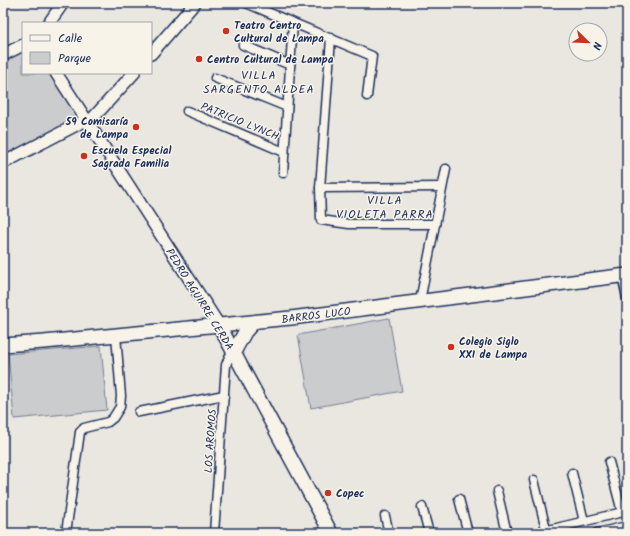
<svg xmlns="http://www.w3.org/2000/svg" width="630" height="536" font-family="Kalam,sans-serif">
<style>
.green{fill:#cbcccd;stroke:#737e96}
.lines{fill:none;stroke-linecap:round;stroke-linejoin:round}
.street-casing{stroke:#1b2f5e;stroke-width:11}
.secondary-casing{stroke:#1b2f5e;stroke-width:14}
.primary-casing{stroke:#1b2f5e;stroke-width:16}
.street{stroke:#f7f3e8;stroke-width:8}
.secondary{stroke:#f7f3e8;stroke-width:11}
.primary{stroke:#f7f3e8;stroke-width:13}
.poi-dot{fill:#c8321e;stroke:#f7f3e8;stroke-width:1.5}
.labels{text-anchor:middle;stroke-width:3;stroke-linejoin:round;paint-order:stroke}
.poi-label{font-size:11px;font-weight:bold;fill:#1b2f5e;stroke:#f7f3e8;text-anchor:start}
.street-label{font-size:11px;fill:#1b2f5e;stroke:#f7f3e8}
.neighbourhood-label{font-size:12px;letter-spacing:1px;fill:#1b2f5e;stroke:#f7f3e8}
</style>
<rect width="100%" height="100%" fill="#eae7e0"/>
<filter id="ink" filterUnits="userSpaceOnUse"><feTurbulence type="fractalNoise" baseFrequency=".025" numOctaves="2"/><feDisplacementMap in="SourceGraphic" scale="8" xChannelSelector="R" yChannelSelector="G"/><feConvolveMatrix kernelMatrix="1 2 1 2 8 2 1 2 1" color-interpolation-filters="sRGB"/></filter>
<g filter="url(#ink)">
<g class="green">
<polygon points="23,50 23,73 50,73 78,114 77,118 72,123 3,159 3,60"/>
<polygon points="389,318 402,391 311,408 298,335"/>
<polygon points="101,346 107,410 14,419 8,354"/>
</g>
<g class="lines">
<defs>
<g id="street">
<polyline points="246,3 372,56 367,96"/>
<polyline points="331,38 320,188 321,220 349,224 435,224"/>
<polyline points="243,45 290,65"/>
<polyline points="215,78 287,107"/>
<polyline points="187,111 284,152"/>
<polyline points="283,173 293,23"/>
<polyline points="320,188 442,187"/>
<polyline points="622,275 627,298"/>
<polyline points="420,301 446,169"/>
<polyline points="139,412 224,395"/>
<polyline points="609,462 622,512"/>
<polyline points="572,473 584,521"/>
<polyline points="534,480 547,533"/>
<polyline points="497,491 507,533"/>
<polyline points="459,499 468,533"/>
<polyline points="422,507 429,533"/>
<polyline points="385,516 389,533"/>
<polyline points="66,533 80,432 84,428 108,422 113,418 120,407 121,396 116,335"/>
<polyline points="214,533 226,365 229,357 234,352"/>
<polyline points="536,533 627,511"/>
<polyline points="597,533 627,526"/>
</g>
<g id="secondary">
<polyline points="49,23 63,3"/>
<polyline points="151,54 195,3"/>
<polyline points="3,55 23,45"/>
<polyline points="56,73 219,325"/>
<polyline points="3,163 78,124 93,118 134,73"/>
</g>
<g id="primary">
<polyline points="219,325 331,533"/>
<polyline points="3,345 44,342 291,318 627,275"/>
<polyline points="234,352 245,332 254,322"/>
</g>
</defs>
<use href="#street" class="street-casing"/>
<use href="#secondary" class="secondary-casing"/>
<use href="#primary" class="primary-casing"/>
<use href="#street" class="street"/>
<use href="#secondary" class="secondary"/>
<use href="#primary" class="primary"/>
</g>
</g>
<g class="poi-dot">
<circle cx="226" cy="31" r="4"/>
<circle cx="199" cy="59" r="4"/>
<circle cx="136" cy="127" r="4"/>
<circle cx="84" cy="156" r="4"/>
<circle cx="451" cy="347" r="4"/>
<circle cx="328" cy="493" r="4"/>
</g>
<g class="labels">
<g class="poi-label">
<text x="234" y="29">Teatro Centro<tspan x="234" dy="13">Cultural de Lampa</tspan></text>
<text x="207" y="63">Centro Cultural de Lampa</text>
<text x="128" y="125" text-anchor="end">59 Comisaría<tspan x="128" dy="13">de Lampa</tspan></text>
<text x="92" y="154">Escuela Especial<tspan x="92" dy="13">Sagrada Familia</tspan></text>
<text x="459" y="345">Colegio Siglo<tspan x="459" dy="13">XXI de Lampa</tspan></text>
<text x="336" y="497">Copec</text>
</g>
<g class="street-label">
<text transform="translate(240 121) rotate(22)" y="4">PATRICIO LYNCH</text>
<text transform="translate(200 299) rotate(58)" y="4">PEDRO AGUIRRE CERDA</text>
<text transform="translate(316 315) rotate(-7)" y="4">BARROS LUCO</text>
<text transform="translate(210 441) rotate(-86)" y="4">LOS AROMOS</text>
</g>
<g class="neighbourhood-label">
<text x="259" y="79">VILLA<tspan x="259" dy="14">SARGENTO ALDEA</tspan></text>
<text x="385" y="204">VILLA<tspan x="385" dy="14">VIOLETA PARRA</tspan></text>
</g>
</g>
<rect width="630" height="536" fill="none" stroke="#f7f3e8" stroke-width="16"/>
<rect x="8" y="8" width="614" height="520" fill="none" stroke="#1b2f5e" stroke-width="1.5" filter="url(#ink)"/>
<rect x="22" y="22" width="130" height="52" fill="#f7f3e8" stroke="#9fa5b1"/>
<rect x="30" y="35" width="20" height="6" fill="#f7f3e8" stroke="#9fa5b1"/>
<text x="58" y="42" font-size="12" fill="#1b2f5e">Calle</text>
<rect x="30" y="52" width="20" height="12" fill="#cbcccd" stroke="#9fa5b1"/>
<text x="58" y="62" font-size="12" fill="#1b2f5e">Parque</text>
<g transform="translate(588 42) rotate(113)"><circle r="19" fill="#f7f3e8" stroke="#9fa5b1"/>
<path d="M0-3L7 15L0 10L-7 15Z" fill="#c8321e"/>
<text y="-6" font-size="11" font-weight="bold" text-anchor="middle" fill="#1b2f5e">N</text>
</g>
</svg>
